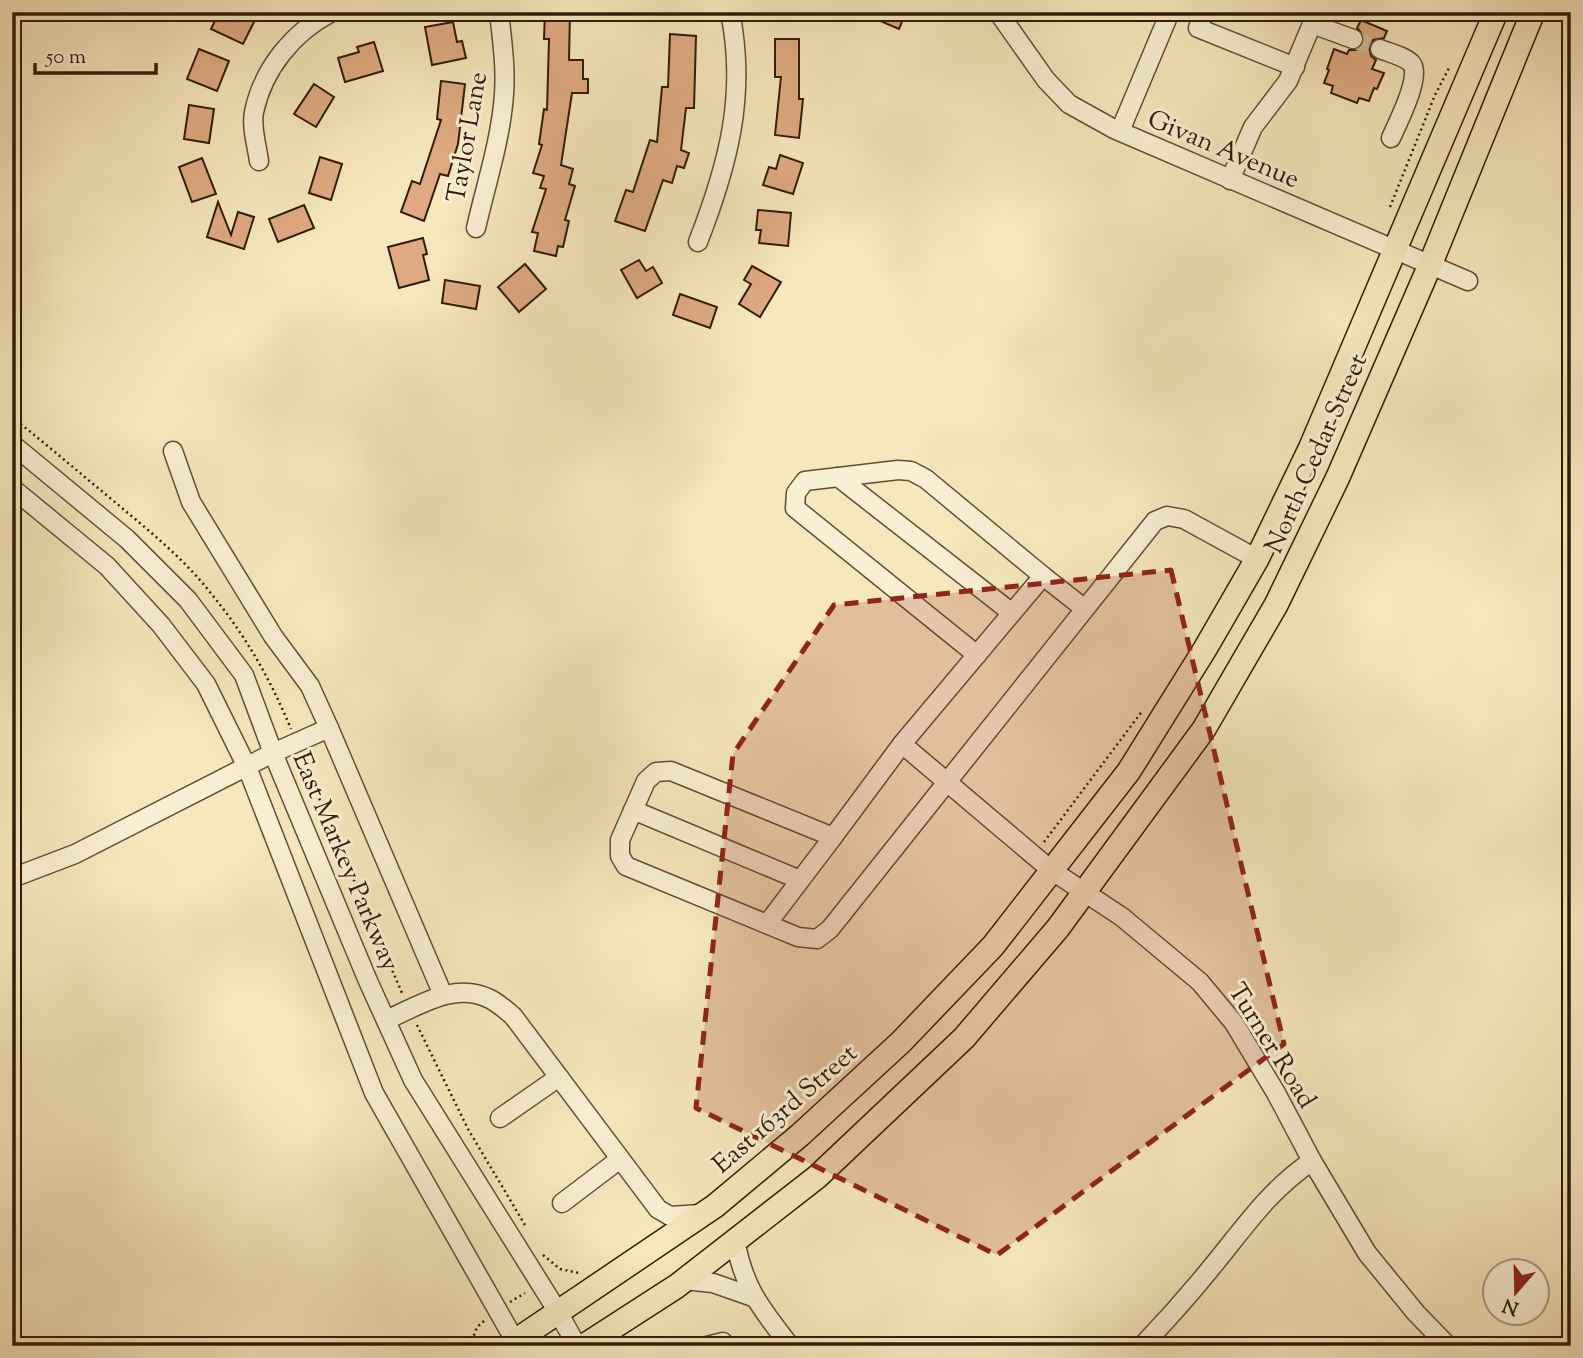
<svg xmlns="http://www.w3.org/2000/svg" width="1583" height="1358" font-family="'Sorts Mill Goudy',serif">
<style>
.building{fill:#dfaa81;stroke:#311b08;stroke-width:2}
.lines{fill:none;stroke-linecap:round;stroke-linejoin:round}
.minor-tunnel{stroke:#cfbe99;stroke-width:18;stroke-dasharray:18 9;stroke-linecap:butt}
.minor-casing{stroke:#624e35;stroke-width:21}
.major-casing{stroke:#311b08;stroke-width:26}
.path{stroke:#311b08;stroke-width:2.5;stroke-dasharray:2 3.5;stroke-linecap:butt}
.minor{stroke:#f9efd4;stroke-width:18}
.major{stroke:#f6e7bd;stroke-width:23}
.marked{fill:#8f2418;fill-opacity:0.2;stroke:#8f2418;stroke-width:5;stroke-dasharray:14 9;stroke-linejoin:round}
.labels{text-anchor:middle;stroke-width:6;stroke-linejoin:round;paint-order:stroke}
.street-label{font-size:26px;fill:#311b08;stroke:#f9efd4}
</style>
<rect width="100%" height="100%" fill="#f6e7bd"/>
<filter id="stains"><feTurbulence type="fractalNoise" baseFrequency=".00286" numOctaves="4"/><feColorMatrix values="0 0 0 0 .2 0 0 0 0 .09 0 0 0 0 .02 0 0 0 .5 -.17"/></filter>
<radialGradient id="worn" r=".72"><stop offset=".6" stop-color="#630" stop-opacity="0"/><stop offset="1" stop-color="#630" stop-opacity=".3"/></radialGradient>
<g class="building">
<polygon points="219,12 259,12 243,44 211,29"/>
<polygon points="545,12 570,12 569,60 583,60 583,79 588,79 588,93 572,93 561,165 573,169 569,184 575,186 565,220 569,221 563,247 558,246 556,256 534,251 538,233 532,232 546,189 540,188 544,176 533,173 542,145 539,144 544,109 547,110 549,39 544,39"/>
<polygon points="859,12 906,12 899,29"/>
<polygon points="1361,20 1387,31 1384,38 1373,40 1369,46 1371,56 1376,60 1372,69 1384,73 1377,89 1374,88 1369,101 1359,98 1357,103 1331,93 1333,86 1324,83 1329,70 1327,69 1334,49 1347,54 1349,50 1356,50 1363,44 1364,36 1357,28"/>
<polygon points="453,22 457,42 462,41 466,58 432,65 425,27"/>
<polygon points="670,34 696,36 694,108 686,108 681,150 689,153 684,168 677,166 672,183 663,180 645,231 615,221 626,190 633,192 650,140 657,142 662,87 668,87"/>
<polygon points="775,39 799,39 799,99 803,99 799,138 775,135 781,77 775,77"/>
<polygon points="374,42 383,71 345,82 338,58 359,52 357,47"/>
<polygon points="199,49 229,61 217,91 187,79"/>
<polygon points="441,81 465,84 458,144 448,176 440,174 424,221 401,212 412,181 420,184 441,120 437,119"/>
<polygon points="314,84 334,97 316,127 294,114"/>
<polygon points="189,105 214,109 209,143 184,139"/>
<polygon points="780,155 803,163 793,194 763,185 769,167 776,169"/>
<polygon points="320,157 342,164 331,200 309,193"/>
<polygon points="202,158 216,194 192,202 179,167"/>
<polygon points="218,202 231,235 238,212 254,217 244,249 207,237"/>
<polygon points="304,205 314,228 278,242 269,219"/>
<polygon points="758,210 791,213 788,246 759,243 761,230 756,230"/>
<polygon points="423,238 427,254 423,255 429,280 399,288 388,247"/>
<polygon points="639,260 646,271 653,267 662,283 637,298 621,270"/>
<polygon points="525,264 546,289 519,312 498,287"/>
<polygon points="752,266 781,282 760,317 739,304 751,284 744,280"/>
<polygon points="445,280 480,286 476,309 442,303"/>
<polygon points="680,294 717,307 710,328 673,315"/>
</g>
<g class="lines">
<polyline class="minor-tunnel" points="1353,39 1380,49"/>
<defs>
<g id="minor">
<polyline points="998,12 1046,80 1069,104 1114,129 1468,281"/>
<polyline points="1204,12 1198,28 1295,67"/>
<polyline points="1312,24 1353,39"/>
<path d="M1380,49C1390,53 1404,56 1411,63C1423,74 1397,124 1391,138"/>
<polyline points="1120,131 1170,12"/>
<path d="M259,161C257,146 251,127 254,112C263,69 293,32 332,12"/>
<polyline points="1230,180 1253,127 1288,81 1317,12"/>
<path d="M476,228C486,184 501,139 504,94C506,66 502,40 499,12"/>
<path d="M698,242C728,165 747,95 730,12"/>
<polyline points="12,444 127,539 188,600 244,675 273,753 368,981 413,1080 558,1312 577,1346"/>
<polyline points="173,451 191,502 273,636 310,686 329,728"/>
<polyline points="838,477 1012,613"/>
<polyline points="12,488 107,566 161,625 206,684 247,767 374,1093 518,1346"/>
<polyline points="1085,609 1043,576 902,744 833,837 671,771 656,772 646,781 620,840 620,856 626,866 798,937 817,939 830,929 1155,521 1167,516 1184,519 1257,559"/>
<polyline points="977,655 795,508 796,493 805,481 898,470 911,471 926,479 1043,576"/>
<polyline points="902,744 1051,870 1122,917 1200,982 1234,1023 1276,1093 1312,1161 1367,1253 1416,1313 1448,1346"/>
<polyline points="633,810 800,880"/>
<polyline points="12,878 75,854 273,753 329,728 443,995"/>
<polyline points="767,924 833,837"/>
<path d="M386,1020C419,1006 454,981 490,999C498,1003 506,1010 513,1016L658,1209L670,1216L701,1214"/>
<polyline points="500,1118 559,1077"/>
<polyline points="562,1203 620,1159"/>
<path d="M735,1240C744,1289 761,1308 790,1346"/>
<polyline points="684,1280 713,1283 753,1297"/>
<polyline points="707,1346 723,1342"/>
<path d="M1142,1346C1166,1321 1189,1295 1211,1268C1245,1227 1267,1192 1312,1161"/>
</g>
<g id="major">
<polyline points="508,1346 715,1206 800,1135 901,1042 993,946 1129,771 1205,649 1257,559 1310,449 1496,12"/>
<polyline points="584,1346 677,1286 817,1177 964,1038 1058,928 1204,729 1276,605 1338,477 1430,265 1533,12"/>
</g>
</defs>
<use href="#minor" class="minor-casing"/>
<use href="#major" class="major-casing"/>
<g class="path">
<polyline points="1390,207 1435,95 1449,68"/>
<path d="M12,417C47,445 81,474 116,503C148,530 182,557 209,591C244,633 270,678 291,729"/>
<polyline points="302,758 402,993"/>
<polyline points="1044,842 1143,710"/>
<polyline points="417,1025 468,1129 525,1225"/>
<polyline points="543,1255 560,1269 579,1273"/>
<polyline points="510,1302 525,1293"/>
<polyline points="470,1346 477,1327 485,1320"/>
</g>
<use href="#minor" class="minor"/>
<use href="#major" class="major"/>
</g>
<path class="marked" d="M1171,570L1284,1044L997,1255L696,1108L733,754L834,605Z"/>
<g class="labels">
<g class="street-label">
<text transform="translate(466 137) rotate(-80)" y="9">Taylor Lane</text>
<text transform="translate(1224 148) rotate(23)" y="9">Givan Avenue</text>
<text transform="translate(1315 453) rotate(-66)" y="9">North Cedar Street</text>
<text transform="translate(347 861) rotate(67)" y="9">East Markey Parkway</text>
<text transform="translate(1273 1045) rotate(58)" y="9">Turner Road</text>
<text transform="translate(784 1108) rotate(-41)" y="9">East 163rd Street</text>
</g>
</g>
<rect width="1583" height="1358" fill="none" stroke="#f6e7bd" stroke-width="42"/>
<rect x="14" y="14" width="1555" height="1330" fill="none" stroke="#311b08" stroke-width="3.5"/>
<rect x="21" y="21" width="1541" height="1316" fill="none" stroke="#311b08" stroke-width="2"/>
<g transform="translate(1516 1292) rotate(200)"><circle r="33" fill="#f9efd4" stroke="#a99a82" stroke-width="2"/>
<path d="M0-5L12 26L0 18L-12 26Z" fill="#8f2418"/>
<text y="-10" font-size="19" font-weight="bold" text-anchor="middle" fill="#311b08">N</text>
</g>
<path d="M35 63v10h121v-10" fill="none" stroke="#311b08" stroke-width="3.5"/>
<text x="46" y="63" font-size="21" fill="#311b08" stroke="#f9efd4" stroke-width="5" paint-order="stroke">50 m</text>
<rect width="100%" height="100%" filter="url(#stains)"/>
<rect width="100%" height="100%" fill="url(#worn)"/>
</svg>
